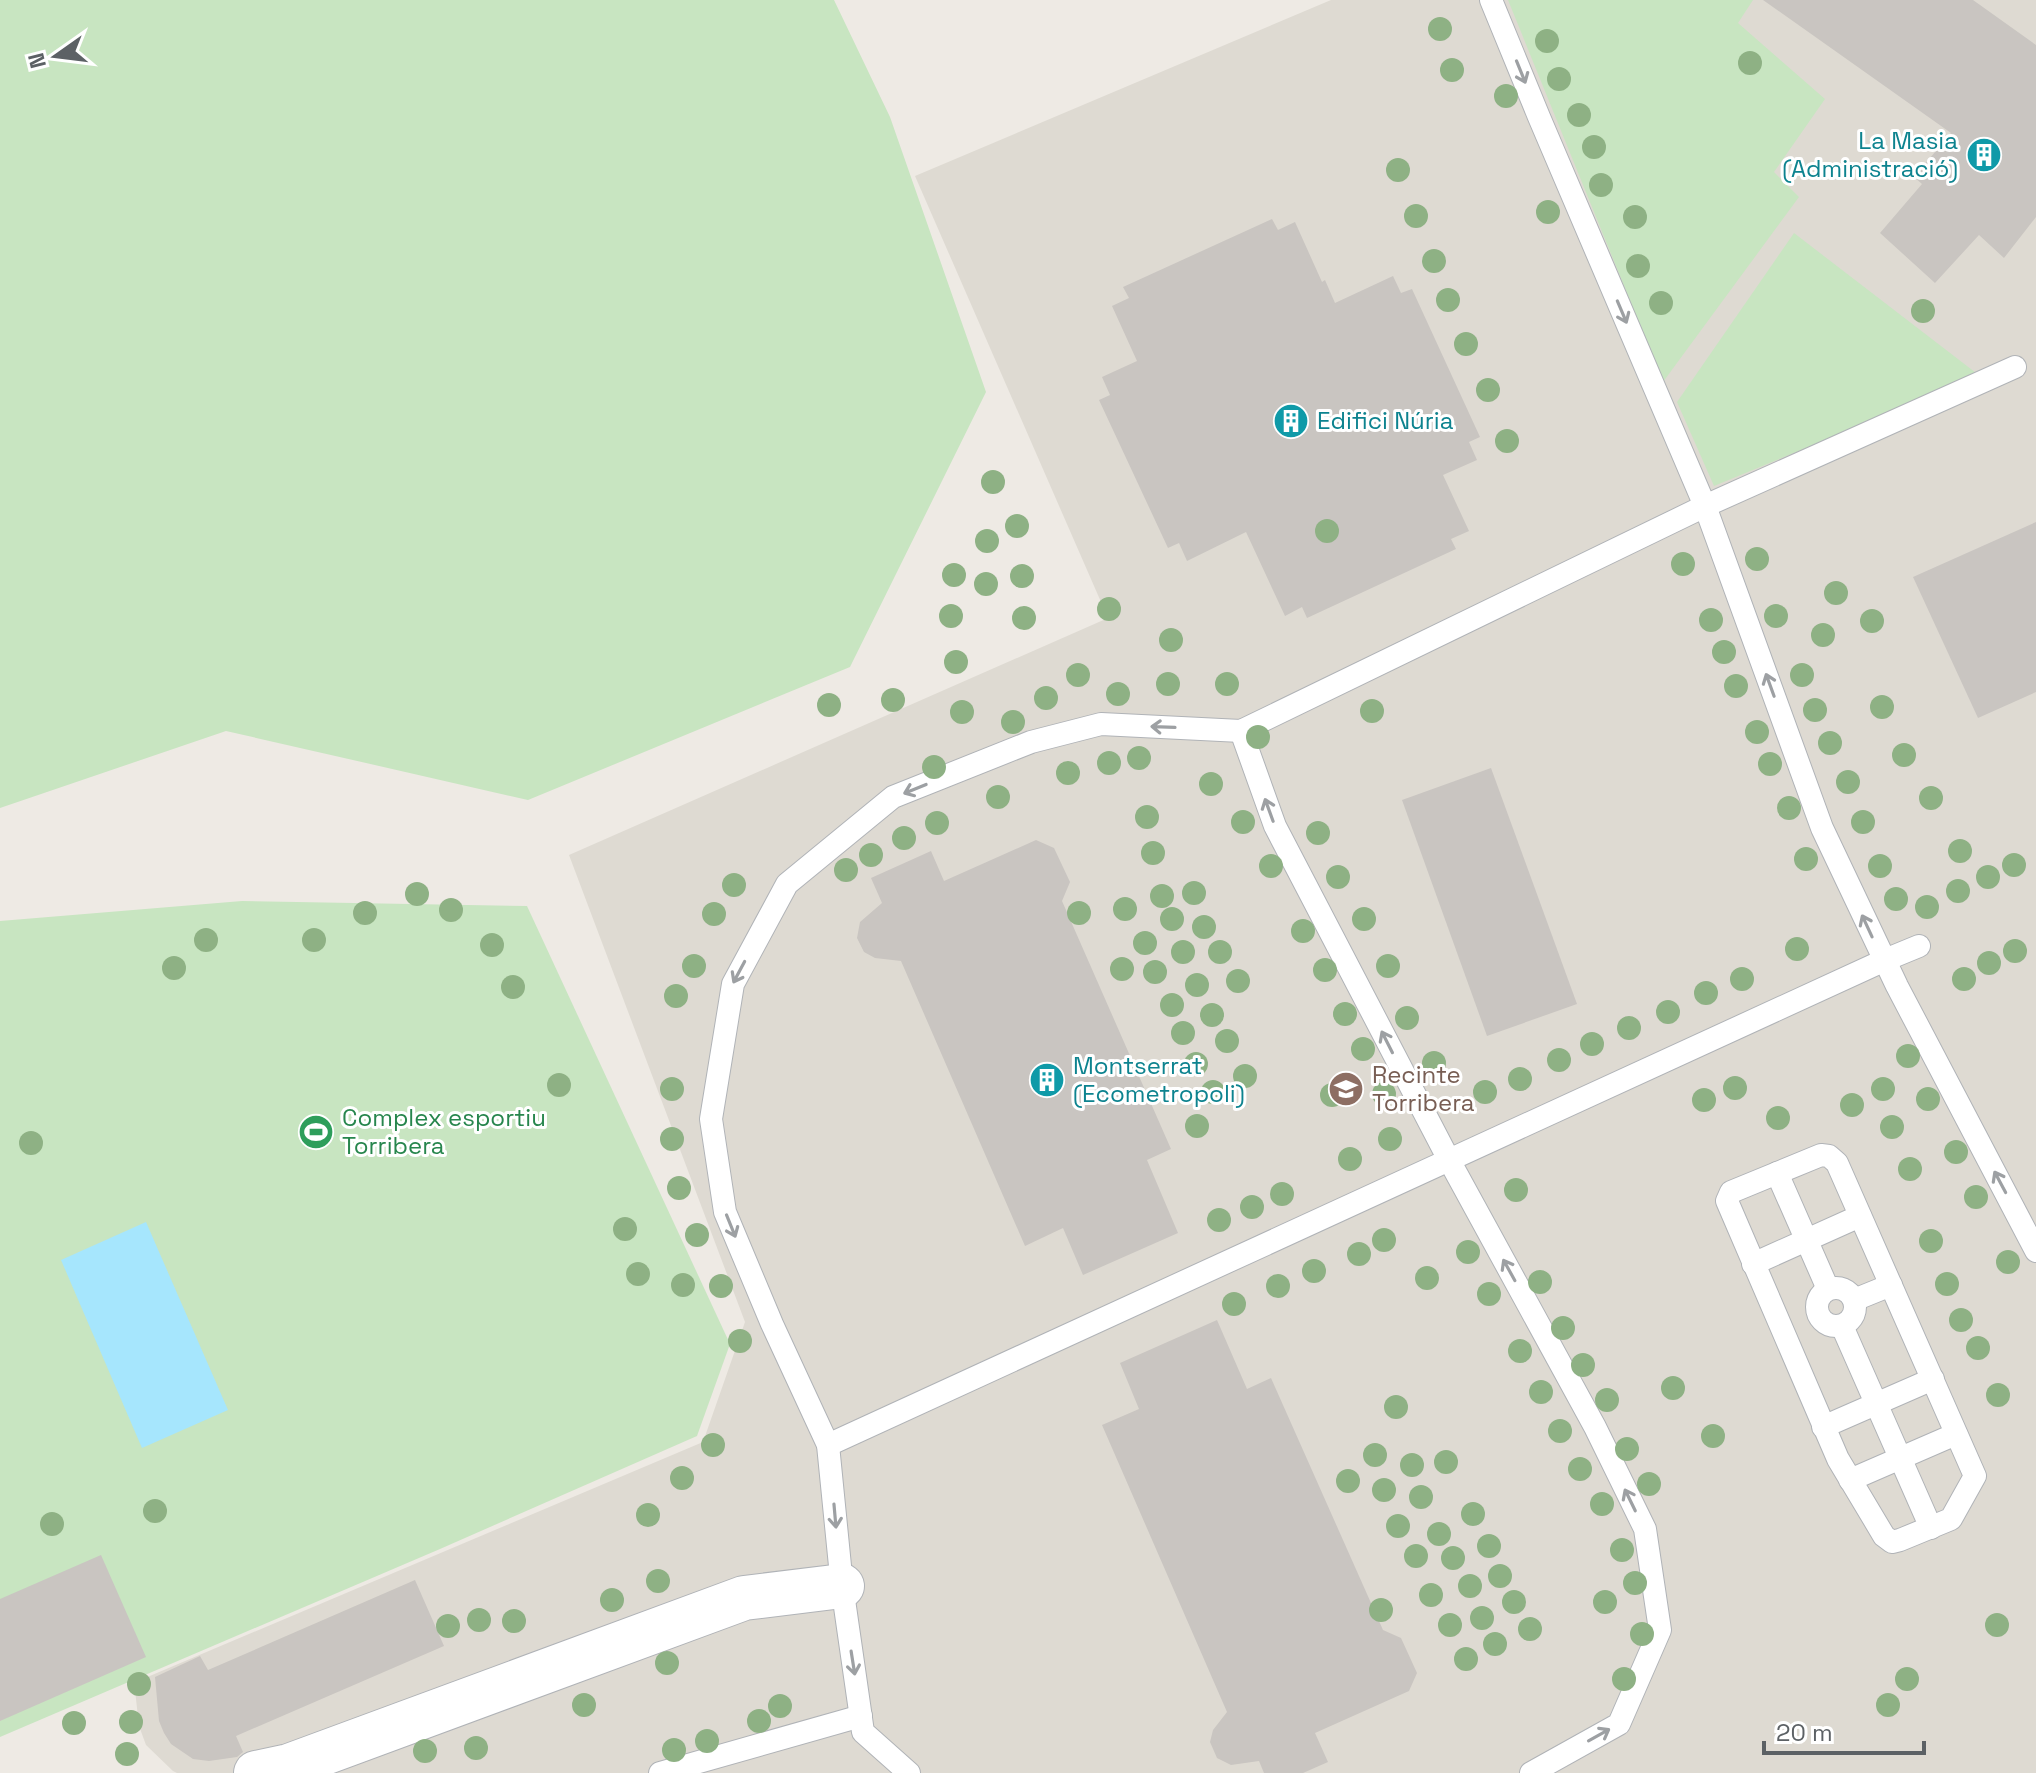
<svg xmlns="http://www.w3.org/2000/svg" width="2036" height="1773" font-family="'Space Grotesk',sans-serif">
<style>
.education{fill:#dedad2}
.green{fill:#c8e5c1}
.water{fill:#a6e6fd}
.building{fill:#c9c5c1}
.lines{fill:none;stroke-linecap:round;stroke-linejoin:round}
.lane-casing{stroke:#b0b3b7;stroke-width:24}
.street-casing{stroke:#b0b3b7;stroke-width:46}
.lane{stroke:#fff;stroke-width:22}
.street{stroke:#fff;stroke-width:44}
.tree{fill:#8eb184}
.oneway{stroke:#9da0a3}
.labels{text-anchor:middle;stroke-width:6;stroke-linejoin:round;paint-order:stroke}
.culture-label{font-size:24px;fill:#0d838f;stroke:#fff;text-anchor:start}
.education-label{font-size:24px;fill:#785e54;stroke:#fff;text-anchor:start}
.leisure-label{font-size:24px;fill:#27864d;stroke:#fff;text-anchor:start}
</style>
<rect width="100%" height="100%" fill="#eeeae4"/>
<polygon class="education" points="1331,0 2036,0 2036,1773 177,1773 173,1771 146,1745 139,1726 135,1690 145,1678 703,1442 745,1322 569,855 1108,618 915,176"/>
<g class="green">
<polygon points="0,0 834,0 890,117 986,392 850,667 528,800 226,731 0,808"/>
<polygon points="1508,0 1753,0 1738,23 1825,99 1774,172 1799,197 1663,382"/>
<polygon points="1794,233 1980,376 1714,486 1677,402"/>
<polygon points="242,901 527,906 730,1344 697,1436 440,1549 0,1737 0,921"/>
</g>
<polygon class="water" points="146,1222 228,1410 142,1448 61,1260"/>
<g class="building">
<polygon points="1763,0 1973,0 2036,45 2036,217 2004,258 1979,235 1935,283 1880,233 1922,184 1914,177 1951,133"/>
<polygon points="1272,219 1278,230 1295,222 1322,282 1325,280 1335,303 1393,276 1401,293 1412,289 1480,437 1469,442 1477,460 1443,475 1469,531 1451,539 1456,549 1307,618 1302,607 1285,616 1246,532 1187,561 1179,543 1168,548 1099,400 1110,395 1102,377 1137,361 1112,306 1129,298 1123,287"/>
<polygon points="2036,522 2036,692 1978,718 1913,577"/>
<polygon points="1491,768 1577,1004 1487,1036 1402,800"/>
<polygon points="1036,840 1054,848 1070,882 1062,901 1171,1149 1147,1160 1178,1233 1083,1275 1063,1228 1025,1246 901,961 875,958 864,952 857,938 860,922 882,903 871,878 931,851 944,881"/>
<polygon points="1217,1320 1247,1389 1271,1378 1383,1630 1401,1638 1417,1673 1409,1691 1315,1733 1328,1762 1303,1773 1264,1773 1259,1761 1231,1765 1217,1758 1210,1742 1213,1730 1227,1712 1102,1425 1139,1409 1120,1363"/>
<polygon points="101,1555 146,1657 0,1721 0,1599"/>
<polygon points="415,1580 444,1646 236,1736 243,1752 237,1757 209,1761 193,1759 171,1744 164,1733 159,1721 155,1677 200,1656 208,1670"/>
</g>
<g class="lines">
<defs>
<g id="lane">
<polyline points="1491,0 1539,117 1705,506 1822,828 1897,986 2036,1251"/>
<polyline points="1241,731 1275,826 1449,1160 1595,1427 1645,1529 1660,1630 1619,1724 1531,1773"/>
<polygon points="1821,1155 1829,1156 1837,1163 1975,1476 1951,1519 1900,1540 1892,1542 1884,1536 1838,1459 1727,1201 1731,1192"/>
<polyline points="1777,1173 1828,1289"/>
<polyline points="1753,1264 1860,1216"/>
<circle cx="1836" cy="1307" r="19"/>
<polyline points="1854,1300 1891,1285"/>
<polyline points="1842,1326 1931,1528"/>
<polyline points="1823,1427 1933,1379"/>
<polyline points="828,1445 1885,960 1919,946"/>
<polyline points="1850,1480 1956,1434"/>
<polyline points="660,1773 861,1716"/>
<polyline points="909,1773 863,1732 842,1586 828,1445 772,1324 725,1212 711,1119 733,984 787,884 893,797 1031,742 1101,724 1241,731 1705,506 2015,367"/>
</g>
<polyline id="street" points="256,1773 289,1766 744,1598 842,1586"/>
</defs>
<use href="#lane" class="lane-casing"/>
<use href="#street" class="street-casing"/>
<use href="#lane" class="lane"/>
<use href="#street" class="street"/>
</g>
<g class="tree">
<circle cx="1440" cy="29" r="12"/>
<circle cx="1547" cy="41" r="12"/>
<circle cx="1750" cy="63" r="12"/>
<circle cx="1452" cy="70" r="12"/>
<circle cx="1559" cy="79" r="12"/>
<circle cx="1506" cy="96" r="12"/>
<circle cx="1579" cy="115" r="12"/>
<circle cx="1594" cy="147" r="12"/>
<circle cx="1398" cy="170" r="12"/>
<circle cx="1601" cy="185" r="12"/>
<circle cx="1548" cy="212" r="12"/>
<circle cx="1416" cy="216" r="12"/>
<circle cx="1635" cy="217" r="12"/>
<circle cx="1434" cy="261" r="12"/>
<circle cx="1638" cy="266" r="12"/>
<circle cx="1448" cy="300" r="12"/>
<circle cx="1661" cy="303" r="12"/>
<circle cx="1923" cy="311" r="12"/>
<circle cx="1466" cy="344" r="12"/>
<circle cx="1488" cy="390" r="12"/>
<circle cx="1507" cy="441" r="12"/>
<circle cx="993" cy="482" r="12"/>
<circle cx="1017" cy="526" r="12"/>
<circle cx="1327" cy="531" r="12"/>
<circle cx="987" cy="541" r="12"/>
<circle cx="1757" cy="559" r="12"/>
<circle cx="1683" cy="564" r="12"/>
<circle cx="954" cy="575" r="12"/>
<circle cx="1022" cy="576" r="12"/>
<circle cx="986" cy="584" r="12"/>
<circle cx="1836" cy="593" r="12"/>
<circle cx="1109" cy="609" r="12"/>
<circle cx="951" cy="616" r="12"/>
<circle cx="1776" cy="616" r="12"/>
<circle cx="1024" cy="618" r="12"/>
<circle cx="1711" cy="620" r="12"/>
<circle cx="1872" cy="621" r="12"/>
<circle cx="1823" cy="635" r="12"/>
<circle cx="1171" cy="640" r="12"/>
<circle cx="1724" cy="652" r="12"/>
<circle cx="956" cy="662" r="12"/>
<circle cx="1078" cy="675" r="12"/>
<circle cx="1802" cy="675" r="12"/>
<circle cx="1168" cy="684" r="12"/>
<circle cx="1227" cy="684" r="12"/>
<circle cx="1736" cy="686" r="12"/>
<circle cx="1118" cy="694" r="12"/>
<circle cx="1046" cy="698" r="12"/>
<circle cx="893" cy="700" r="12"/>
<circle cx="829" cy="705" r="12"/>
<circle cx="1882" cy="707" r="12"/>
<circle cx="1815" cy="710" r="12"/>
<circle cx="1372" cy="711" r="12"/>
<circle cx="962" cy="712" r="12"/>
<circle cx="1013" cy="722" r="12"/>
<circle cx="1757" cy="732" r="12"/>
<circle cx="1258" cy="737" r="12"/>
<circle cx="1830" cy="743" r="12"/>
<circle cx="1904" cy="755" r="12"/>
<circle cx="1139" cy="758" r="12"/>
<circle cx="1109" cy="763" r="12"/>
<circle cx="1770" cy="764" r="12"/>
<circle cx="934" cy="767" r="12"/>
<circle cx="1068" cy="773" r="12"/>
<circle cx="1848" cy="782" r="12"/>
<circle cx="1211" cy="784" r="12"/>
<circle cx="998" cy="797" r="12"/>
<circle cx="1931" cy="798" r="12"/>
<circle cx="1789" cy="808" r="12"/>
<circle cx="1147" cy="817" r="12"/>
<circle cx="1243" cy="822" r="12"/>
<circle cx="1863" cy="822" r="12"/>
<circle cx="937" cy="823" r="12"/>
<circle cx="1318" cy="833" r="12"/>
<circle cx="904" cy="838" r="12"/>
<circle cx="1960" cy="851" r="12"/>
<circle cx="1153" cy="853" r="12"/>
<circle cx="871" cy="855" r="12"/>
<circle cx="1806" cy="859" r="12"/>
<circle cx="2014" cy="865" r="12"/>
<circle cx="1271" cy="866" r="12"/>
<circle cx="1880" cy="866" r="12"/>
<circle cx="846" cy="870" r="12"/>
<circle cx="1338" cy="877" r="12"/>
<circle cx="1988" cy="877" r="12"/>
<circle cx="734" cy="885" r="12"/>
<circle cx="1958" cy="891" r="12"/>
<circle cx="1194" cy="893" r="12"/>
<circle cx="417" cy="894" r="12"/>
<circle cx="1162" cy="896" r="12"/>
<circle cx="1896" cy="899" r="12"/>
<circle cx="1927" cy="907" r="12"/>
<circle cx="1125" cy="909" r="12"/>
<circle cx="451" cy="910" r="12"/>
<circle cx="365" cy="913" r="12"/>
<circle cx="1079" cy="913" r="12"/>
<circle cx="714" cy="914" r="12"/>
<circle cx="1172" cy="919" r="12"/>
<circle cx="1364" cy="919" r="12"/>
<circle cx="1204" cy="927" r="12"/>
<circle cx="1303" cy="931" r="12"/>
<circle cx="206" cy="940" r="12"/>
<circle cx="314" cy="940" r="12"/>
<circle cx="1145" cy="943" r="12"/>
<circle cx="492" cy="945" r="12"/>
<circle cx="1797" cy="949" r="12"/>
<circle cx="2015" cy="951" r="12"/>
<circle cx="1183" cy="952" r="12"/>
<circle cx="1220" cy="952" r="12"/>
<circle cx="1989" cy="963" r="12"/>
<circle cx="694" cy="966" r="12"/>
<circle cx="1388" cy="966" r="12"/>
<circle cx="174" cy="968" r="12"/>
<circle cx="1122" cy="969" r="12"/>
<circle cx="1325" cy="970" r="12"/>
<circle cx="1155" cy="972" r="12"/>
<circle cx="1742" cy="979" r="12"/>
<circle cx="1964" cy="979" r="12"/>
<circle cx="1238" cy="981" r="12"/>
<circle cx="1197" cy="985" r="12"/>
<circle cx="513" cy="987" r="12"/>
<circle cx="1706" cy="993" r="12"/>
<circle cx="676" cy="996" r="12"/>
<circle cx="1172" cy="1005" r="12"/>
<circle cx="1668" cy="1012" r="12"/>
<circle cx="1345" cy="1014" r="12"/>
<circle cx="1212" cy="1015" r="12"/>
<circle cx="1407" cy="1018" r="12"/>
<circle cx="1629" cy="1028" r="12"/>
<circle cx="1183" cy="1033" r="12"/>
<circle cx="1227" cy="1041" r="12"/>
<circle cx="1592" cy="1044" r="12"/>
<circle cx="1363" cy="1049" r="12"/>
<circle cx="1908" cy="1056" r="12"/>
<circle cx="1559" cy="1060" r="12"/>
<circle cx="1434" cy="1063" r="12"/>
<circle cx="1196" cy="1064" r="12"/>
<circle cx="1245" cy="1076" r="12"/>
<circle cx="1520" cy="1079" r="12"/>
<circle cx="559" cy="1085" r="12"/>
<circle cx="1735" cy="1088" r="12"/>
<circle cx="672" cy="1089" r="12"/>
<circle cx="1883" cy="1089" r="12"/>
<circle cx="1213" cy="1092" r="12"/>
<circle cx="1485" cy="1092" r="12"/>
<circle cx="1384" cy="1094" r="12"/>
<circle cx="1332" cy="1095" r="12"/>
<circle cx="1928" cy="1099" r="12"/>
<circle cx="1704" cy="1100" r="12"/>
<circle cx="1852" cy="1105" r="12"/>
<circle cx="1778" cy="1118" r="12"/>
<circle cx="1197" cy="1126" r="12"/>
<circle cx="1892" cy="1127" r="12"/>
<circle cx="672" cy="1139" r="12"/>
<circle cx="1390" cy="1139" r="12"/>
<circle cx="31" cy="1143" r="12"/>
<circle cx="1956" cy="1152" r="12"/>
<circle cx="1350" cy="1159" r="12"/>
<circle cx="1910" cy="1169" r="12"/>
<circle cx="679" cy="1188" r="12"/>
<circle cx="1516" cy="1190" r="12"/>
<circle cx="1282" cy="1194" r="12"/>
<circle cx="1976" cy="1197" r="12"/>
<circle cx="1252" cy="1207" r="12"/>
<circle cx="1219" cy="1220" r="12"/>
<circle cx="625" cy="1229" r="12"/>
<circle cx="697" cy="1235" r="12"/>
<circle cx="1384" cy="1240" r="12"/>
<circle cx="1931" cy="1241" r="12"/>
<circle cx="1468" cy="1252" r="12"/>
<circle cx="1359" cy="1254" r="12"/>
<circle cx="2008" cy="1262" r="12"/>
<circle cx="1314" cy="1271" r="12"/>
<circle cx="638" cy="1274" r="12"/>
<circle cx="1427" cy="1278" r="12"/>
<circle cx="1540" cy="1282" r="12"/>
<circle cx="1947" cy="1284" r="12"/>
<circle cx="683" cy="1285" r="12"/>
<circle cx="721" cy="1286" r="12"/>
<circle cx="1278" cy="1286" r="12"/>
<circle cx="1489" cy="1294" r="12"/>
<circle cx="1234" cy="1304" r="12"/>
<circle cx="1961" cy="1320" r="12"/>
<circle cx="1563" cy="1328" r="12"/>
<circle cx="740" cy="1341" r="12"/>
<circle cx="1978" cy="1348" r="12"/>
<circle cx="1520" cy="1351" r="12"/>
<circle cx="1583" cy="1365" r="12"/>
<circle cx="1673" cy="1388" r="12"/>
<circle cx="1541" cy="1392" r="12"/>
<circle cx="1998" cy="1395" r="12"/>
<circle cx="1607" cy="1400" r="12"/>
<circle cx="1396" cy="1407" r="12"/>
<circle cx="1560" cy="1431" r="12"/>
<circle cx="1713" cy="1436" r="12"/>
<circle cx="713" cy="1445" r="12"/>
<circle cx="1627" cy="1449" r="12"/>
<circle cx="1375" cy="1455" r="12"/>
<circle cx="1446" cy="1462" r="12"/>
<circle cx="1412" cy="1465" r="12"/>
<circle cx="1580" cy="1469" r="12"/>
<circle cx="682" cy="1478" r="12"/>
<circle cx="1348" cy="1481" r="12"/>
<circle cx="1649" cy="1484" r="12"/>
<circle cx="1384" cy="1490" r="12"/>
<circle cx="1421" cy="1497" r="12"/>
<circle cx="1602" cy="1504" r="12"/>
<circle cx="155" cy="1511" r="12"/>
<circle cx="1473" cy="1514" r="12"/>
<circle cx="648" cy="1515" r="12"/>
<circle cx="52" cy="1524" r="12"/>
<circle cx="1398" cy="1526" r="12"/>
<circle cx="1439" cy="1534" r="12"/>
<circle cx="1489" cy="1546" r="12"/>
<circle cx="1622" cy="1550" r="12"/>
<circle cx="1416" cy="1556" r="12"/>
<circle cx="1453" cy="1558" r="12"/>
<circle cx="1500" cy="1576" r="12"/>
<circle cx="658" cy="1581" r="12"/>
<circle cx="1635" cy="1583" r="12"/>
<circle cx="1470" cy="1586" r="12"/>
<circle cx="1431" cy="1595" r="12"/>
<circle cx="612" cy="1600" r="12"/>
<circle cx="1514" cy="1602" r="12"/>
<circle cx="1605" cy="1602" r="12"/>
<circle cx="1381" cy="1610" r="12"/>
<circle cx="1482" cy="1618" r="12"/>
<circle cx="479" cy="1620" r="12"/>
<circle cx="514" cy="1621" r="12"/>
<circle cx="1450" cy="1625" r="12"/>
<circle cx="1997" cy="1625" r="12"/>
<circle cx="448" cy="1626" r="12"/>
<circle cx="1530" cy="1629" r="12"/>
<circle cx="1642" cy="1634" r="12"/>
<circle cx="1495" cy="1644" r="12"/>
<circle cx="1466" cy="1659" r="12"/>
<circle cx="667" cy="1663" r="12"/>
<circle cx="1624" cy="1679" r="12"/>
<circle cx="1907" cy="1679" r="12"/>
<circle cx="139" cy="1684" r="12"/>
<circle cx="584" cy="1705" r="12"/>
<circle cx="1888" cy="1705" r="12"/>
<circle cx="780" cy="1706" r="12"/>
<circle cx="759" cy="1721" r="12"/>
<circle cx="131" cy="1722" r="12"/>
<circle cx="74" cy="1723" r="12"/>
<circle cx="707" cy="1741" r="12"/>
<circle cx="476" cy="1748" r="12"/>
<circle cx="674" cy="1750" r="12"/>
<circle cx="425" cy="1751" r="12"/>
<circle cx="127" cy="1754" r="12"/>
</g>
<defs><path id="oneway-shaft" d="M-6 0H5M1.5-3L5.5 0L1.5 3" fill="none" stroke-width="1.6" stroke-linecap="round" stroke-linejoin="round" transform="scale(2)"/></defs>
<g class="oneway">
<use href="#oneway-shaft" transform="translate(1521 72) rotate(68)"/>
<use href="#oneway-shaft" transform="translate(1622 312) rotate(67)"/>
<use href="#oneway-shaft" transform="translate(1770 685) rotate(-110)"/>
<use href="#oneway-shaft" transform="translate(1163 727) rotate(-178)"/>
<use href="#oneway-shaft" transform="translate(915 789) rotate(158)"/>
<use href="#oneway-shaft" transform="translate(1269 810) rotate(-110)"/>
<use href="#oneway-shaft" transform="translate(1867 926) rotate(-115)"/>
<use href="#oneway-shaft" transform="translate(739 972) rotate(118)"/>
<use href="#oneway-shaft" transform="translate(1387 1042) rotate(-117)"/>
<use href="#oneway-shaft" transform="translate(2000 1182) rotate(-118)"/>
<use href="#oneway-shaft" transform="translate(731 1226) rotate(68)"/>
<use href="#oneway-shaft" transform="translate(1509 1270) rotate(-119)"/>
<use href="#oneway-shaft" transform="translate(1630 1500) rotate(-116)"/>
<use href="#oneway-shaft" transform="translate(835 1516) rotate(85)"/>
<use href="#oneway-shaft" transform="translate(853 1663) rotate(81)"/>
<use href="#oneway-shaft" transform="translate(1599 1735) rotate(-29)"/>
</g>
<defs>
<symbol id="building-disc" viewBox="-11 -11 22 22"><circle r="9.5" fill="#0f9aa8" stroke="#fff"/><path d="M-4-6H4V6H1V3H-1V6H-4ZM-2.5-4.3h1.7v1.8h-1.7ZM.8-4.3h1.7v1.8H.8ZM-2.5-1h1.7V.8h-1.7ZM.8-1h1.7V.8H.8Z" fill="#fff"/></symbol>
<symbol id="university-disc" viewBox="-11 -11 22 22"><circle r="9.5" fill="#8d6e63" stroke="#fff"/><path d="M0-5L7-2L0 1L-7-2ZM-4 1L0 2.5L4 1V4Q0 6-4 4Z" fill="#fff"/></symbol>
<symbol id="stadium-disc" viewBox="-11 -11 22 22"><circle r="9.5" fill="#2e9e5b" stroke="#fff"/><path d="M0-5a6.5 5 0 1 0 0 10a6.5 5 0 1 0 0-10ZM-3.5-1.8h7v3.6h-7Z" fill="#fff"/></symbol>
</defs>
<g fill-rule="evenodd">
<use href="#building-disc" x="1964" y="135" width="40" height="40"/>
<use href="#building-disc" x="1271" y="401" width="40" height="40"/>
<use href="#building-disc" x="1027" y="1060" width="40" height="40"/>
<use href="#university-disc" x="1326" y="1069" width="40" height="40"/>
<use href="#stadium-disc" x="296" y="1112" width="40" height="40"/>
</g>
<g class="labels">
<g class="culture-label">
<text x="1958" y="149" text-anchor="end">La Masia<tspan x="1958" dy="28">(Administració)</tspan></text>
<text x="1317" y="429">Edifici Núria</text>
<text x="1073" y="1074">Montserrat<tspan x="1073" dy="28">(Ecometropoli)</tspan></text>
</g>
<g class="education-label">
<text x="1372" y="1083">Recinte<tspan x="1372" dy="28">Torribera</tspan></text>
</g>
<g class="leisure-label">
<text x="342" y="1126">Complex esportiu<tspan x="342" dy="28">Torribera</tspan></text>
</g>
</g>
<g transform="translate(56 56) rotate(256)" stroke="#ffffff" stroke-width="6" paint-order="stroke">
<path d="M0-6L14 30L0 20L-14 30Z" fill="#5c6165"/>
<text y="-12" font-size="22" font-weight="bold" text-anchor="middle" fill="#5c6165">N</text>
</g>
<path d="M1764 1741v12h160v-12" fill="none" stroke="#5c6165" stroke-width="4"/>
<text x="1776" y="1741" font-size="24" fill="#5c6165" stroke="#ffffff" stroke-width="6" paint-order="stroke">20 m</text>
</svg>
